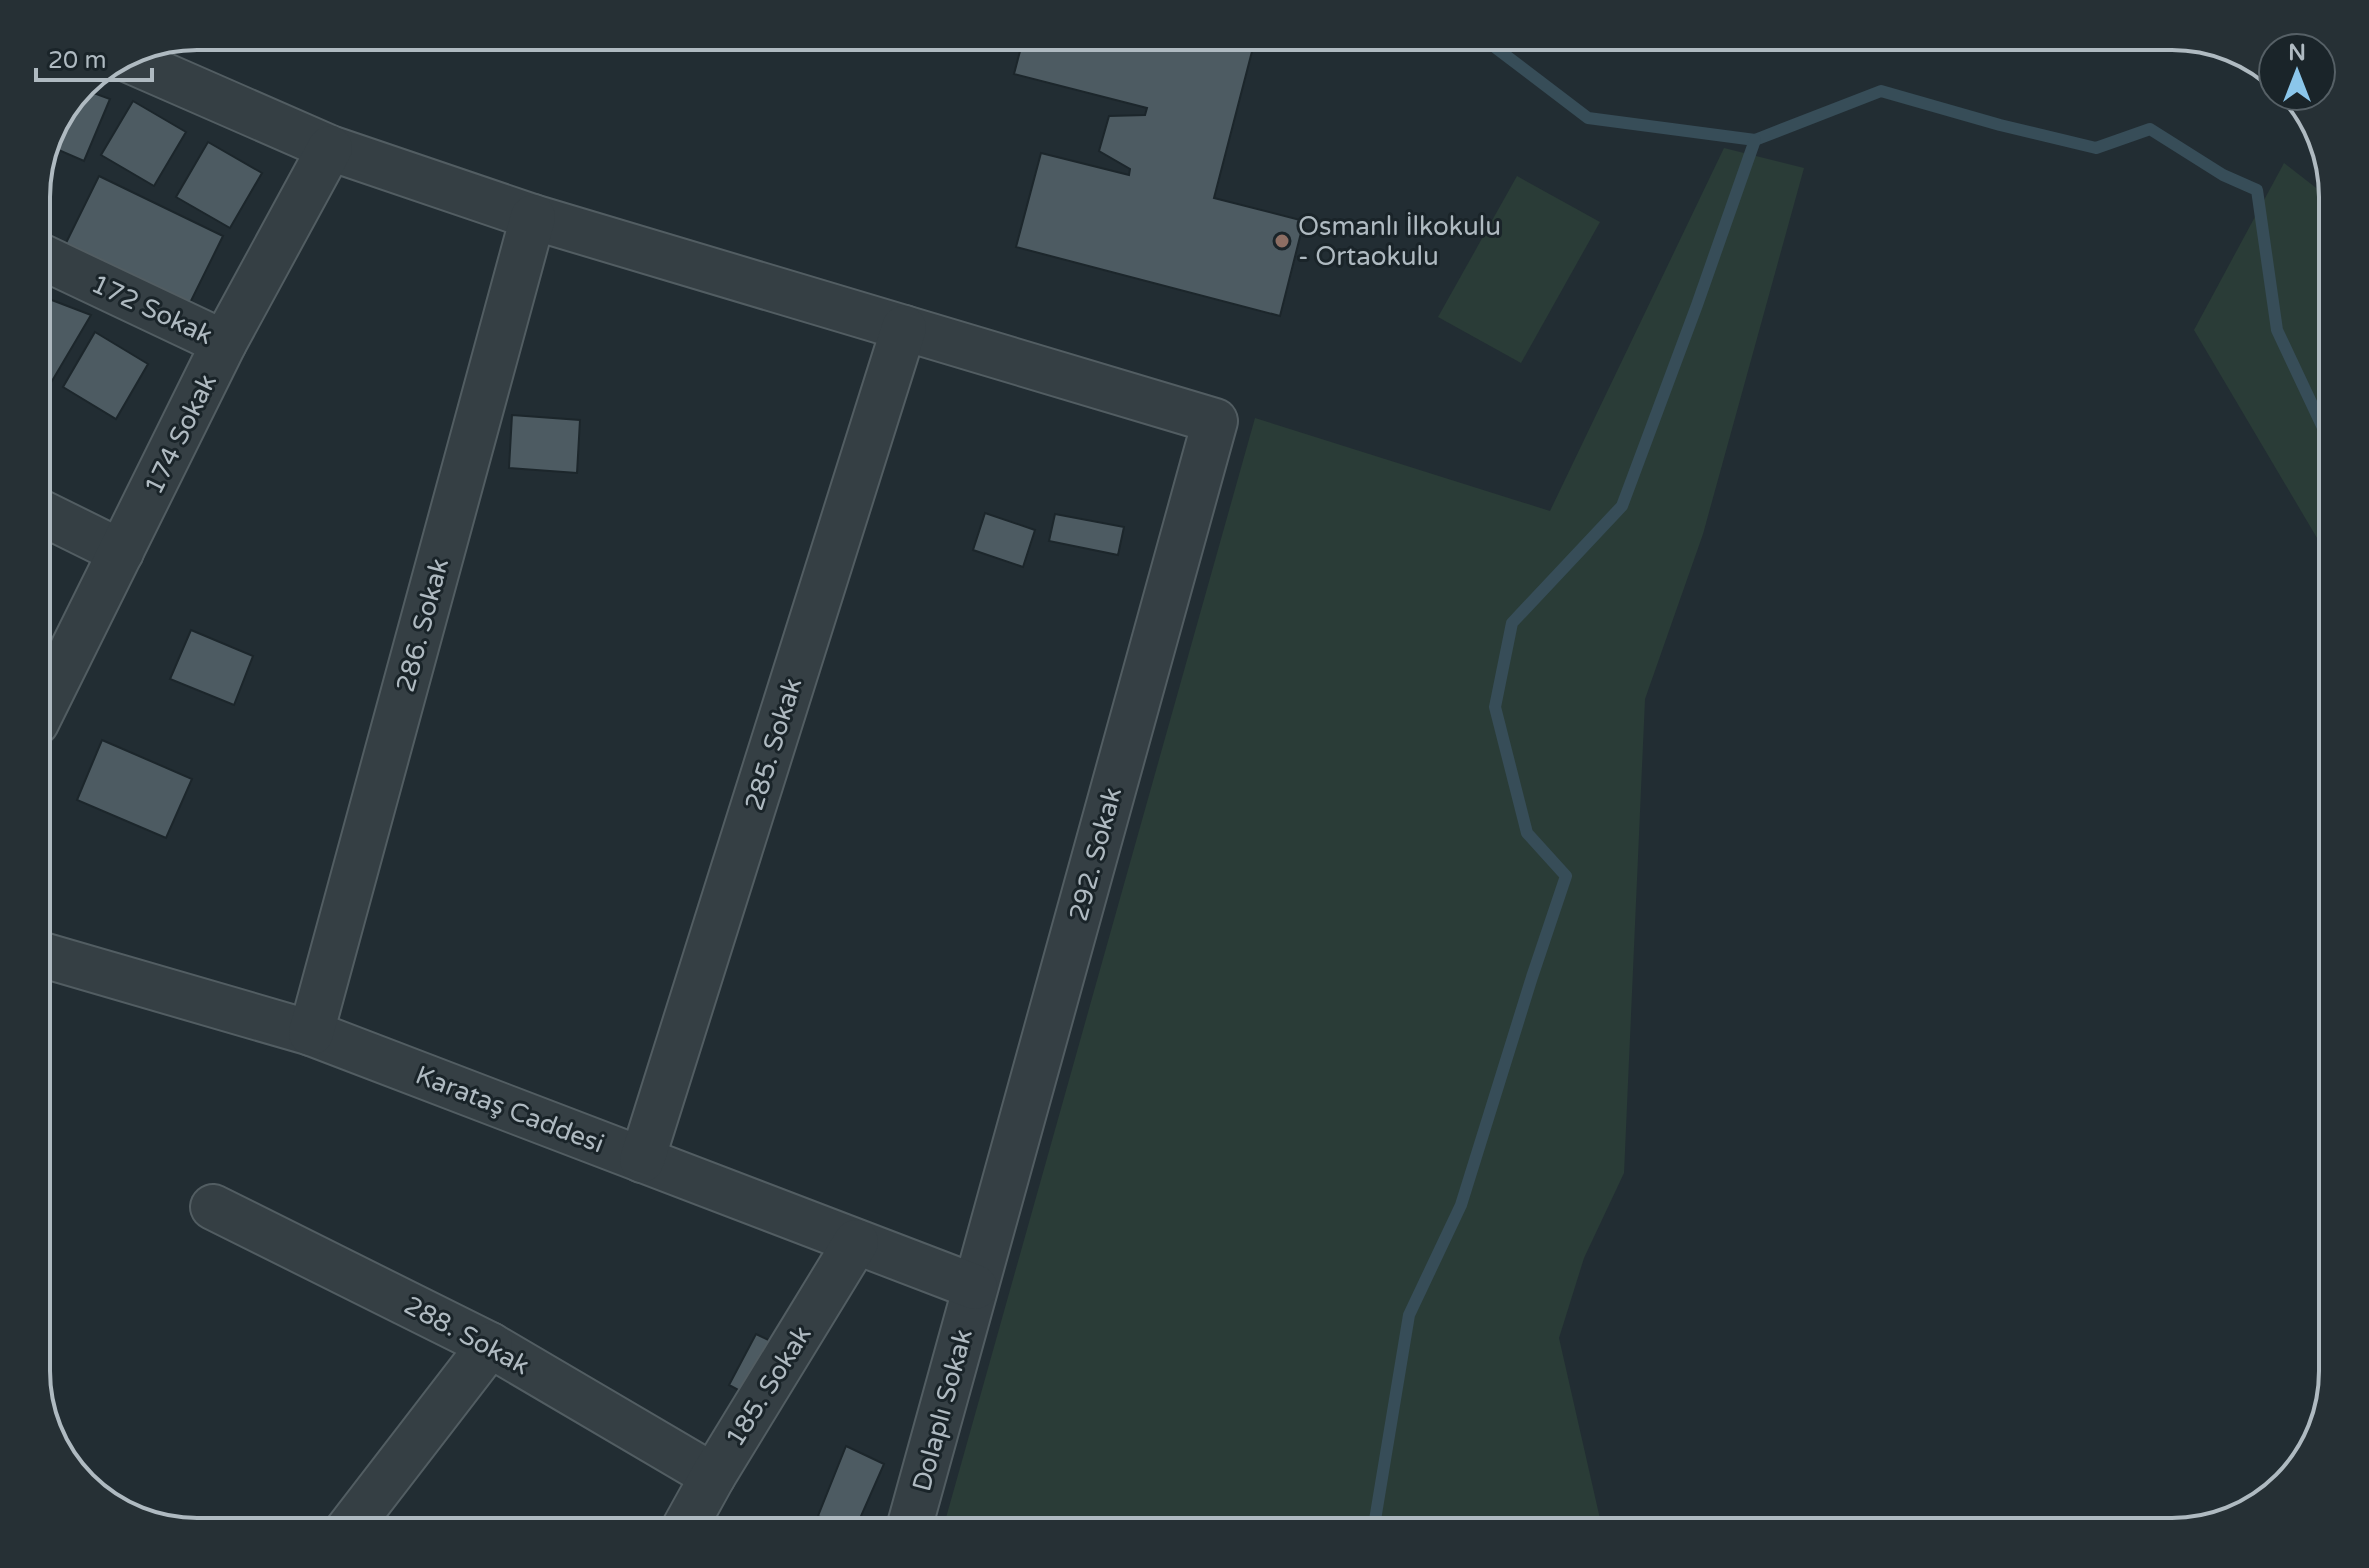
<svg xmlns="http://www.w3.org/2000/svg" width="2369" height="1568" font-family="'Varela Round',sans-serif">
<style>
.green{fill:#2a3c37}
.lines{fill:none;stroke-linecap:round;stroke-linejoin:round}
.stream{stroke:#374d58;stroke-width:12}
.building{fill:#4d5b62;stroke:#1c262b;stroke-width:2}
.minor-casing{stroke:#525d62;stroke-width:48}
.minor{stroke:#353f44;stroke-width:44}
.education-dot{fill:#8d6e63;stroke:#1a2429;stroke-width:3}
.labels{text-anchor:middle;stroke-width:6;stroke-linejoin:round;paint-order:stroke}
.poi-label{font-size:26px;fill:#afbac1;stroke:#1a2429;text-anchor:start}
.street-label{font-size:26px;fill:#afbac1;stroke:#1a2429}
.rim{fill:none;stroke:#afbac1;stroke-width:4}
</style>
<rect width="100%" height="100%" fill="#222d33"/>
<g class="green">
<polygon points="1724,148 1804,168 1703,534 1645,699 1624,1173 1584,1258 1559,1338 1603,1532 942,1532 1255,418 1550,511"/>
<polygon points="2284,163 2333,201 2333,565 2194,330"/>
<polygon points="1517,176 1600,222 1521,363 1438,317"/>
</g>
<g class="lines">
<g class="stream">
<polyline points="1492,36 1496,48 1588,118 1755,140 1881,91 2000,125 2096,148 2150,129 2223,175 2257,190 2277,330 2333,449"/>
<polyline points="1373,1532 1409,1315 1461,1205 1532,977 1566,876 1527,833 1495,707 1512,623 1622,506 1697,305 1755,140"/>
</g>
</g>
<g class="building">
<polygon points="1024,36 1256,36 1214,198 1304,221 1280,316 1016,247 1041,153 1129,175 1130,169 1099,151 1109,116 1145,115 1147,108 1014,74"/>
<polygon points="80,88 110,99 84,161 47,145 52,126"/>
<polygon points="133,101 186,132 154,186 101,155"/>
<polygon points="208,142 262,173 230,228 176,197"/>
<polygon points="99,176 223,236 188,307 64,247"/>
<polygon points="36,294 91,315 52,381 36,372"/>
<polygon points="95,332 148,364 116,419 63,387"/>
<polygon points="512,415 580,420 577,473 509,468"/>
<polygon points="985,513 1035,530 1023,567 973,550"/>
<polygon points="1055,514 1124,527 1118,555 1049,541"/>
<polygon points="191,630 253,656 234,705 170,679"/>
<polygon points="102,740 192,779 166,838 77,800"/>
<polygon points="756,1334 781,1346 753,1398 729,1385"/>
<polygon points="846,1446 884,1464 854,1532 850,1532 818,1516"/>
</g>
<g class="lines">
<defs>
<g id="minor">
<polyline points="122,57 330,148 533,217 1215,421 908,1532"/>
<polyline points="36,254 224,343"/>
<polyline points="36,510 121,552"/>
<polyline points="36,723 224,343 330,148"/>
<polyline points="36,953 311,1033 975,1287"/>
<polyline points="311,1033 533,217"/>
<polyline points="642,1160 904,328"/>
<polyline points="213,1207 490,1345 713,1476"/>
<polyline points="346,1532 490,1345"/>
<polyline points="682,1532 713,1476 856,1242"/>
</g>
</defs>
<use href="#minor" class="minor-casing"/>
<use href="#minor" class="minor"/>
</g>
<circle class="education-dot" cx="1282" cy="241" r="8"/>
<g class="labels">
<g class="poi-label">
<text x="1298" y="235">Osmanlı İlkokulu<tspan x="1298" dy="30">- Ortaokulu</tspan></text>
</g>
<g class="street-label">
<text transform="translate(152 309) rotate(25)" y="9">172 Sokak</text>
<text transform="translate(180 434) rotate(-64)" y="9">174 Sokak</text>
<text transform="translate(422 625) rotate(-75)" y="9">286. Sokak</text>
<text transform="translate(773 744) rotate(-73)" y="9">285. Sokak</text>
<text transform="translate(1095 854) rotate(-75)" y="9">292. Sokak</text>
<text transform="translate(510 1109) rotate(21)" y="9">Karataş Caddesi</text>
<text transform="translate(467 1335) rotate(28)" y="9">288. Sokak</text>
<text transform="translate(768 1386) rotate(-58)" y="9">185. Sokak</text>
<text transform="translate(942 1410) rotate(-75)" y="9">Dolaplı Sokak</text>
</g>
</g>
<path d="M0 0H2369V1568H0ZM197 50H2172A147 147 0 0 1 2319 197V1371A147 147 0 0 1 2172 1518H197A147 147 0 0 1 50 1371V197A147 147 0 0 1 197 50Z" fill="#263035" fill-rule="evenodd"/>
<path class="rim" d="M197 50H2172A147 147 0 0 1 2319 197V1371A147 147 0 0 1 2172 1518H197A147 147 0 0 1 50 1371V197A147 147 0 0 1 197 50Z"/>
<g transform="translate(2297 72)"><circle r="38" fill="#1a2429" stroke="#566066" stroke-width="2"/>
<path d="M0-6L14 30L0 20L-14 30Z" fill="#8bc6ea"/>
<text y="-12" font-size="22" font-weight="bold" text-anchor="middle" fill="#afbac1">N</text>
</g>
<path d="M36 68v12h116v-12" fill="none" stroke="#afbac1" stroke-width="4"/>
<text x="48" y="68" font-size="24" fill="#afbac1" stroke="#1a2429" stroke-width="6" paint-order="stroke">20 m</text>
</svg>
